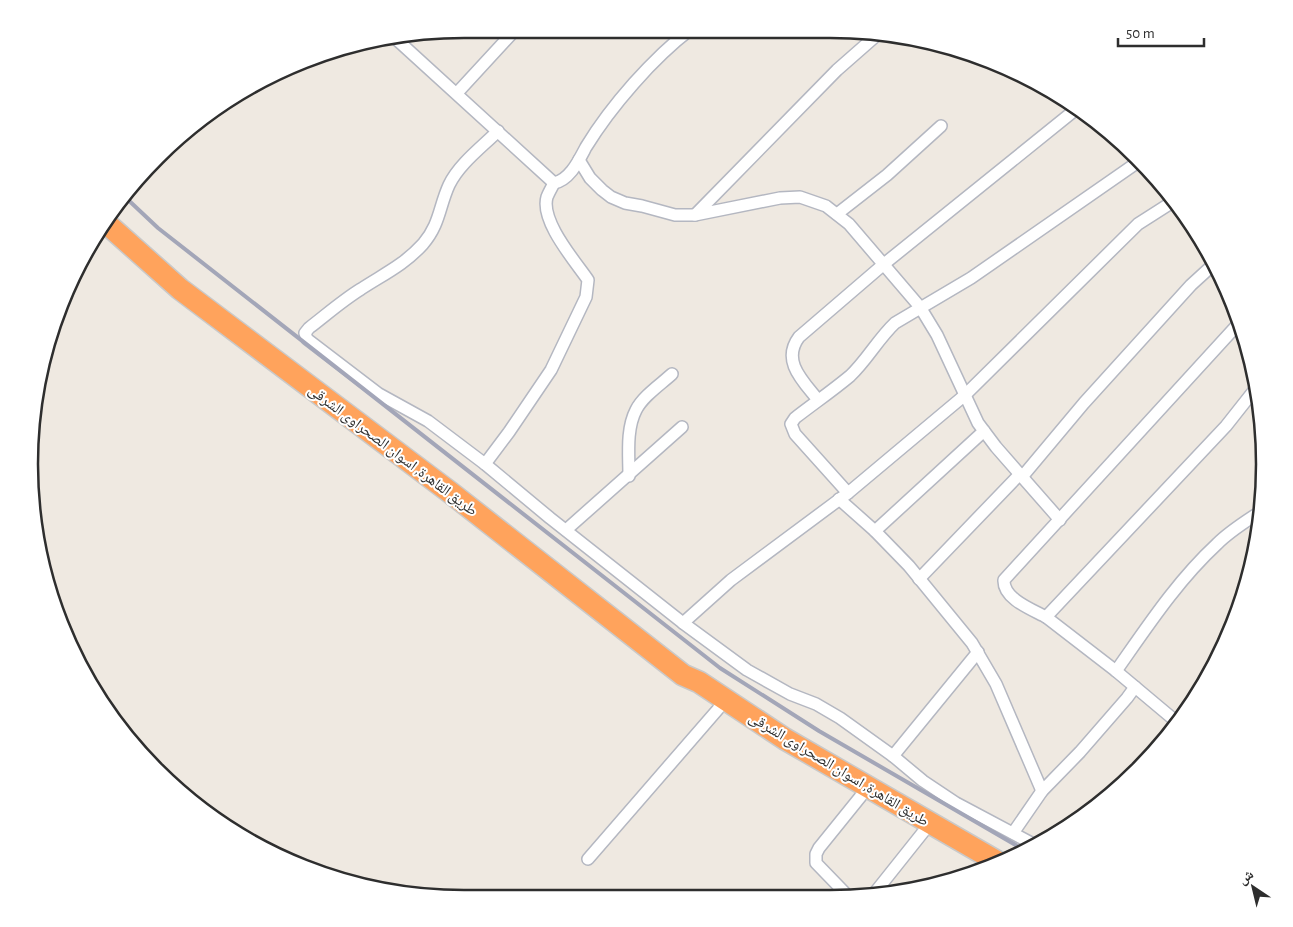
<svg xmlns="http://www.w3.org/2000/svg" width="1293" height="927" font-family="'Alegreya Sans','Noto Naskh Arabic',sans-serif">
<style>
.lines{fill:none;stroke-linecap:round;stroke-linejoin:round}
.street-casing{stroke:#b4b7c1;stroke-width:14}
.highway-casing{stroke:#c9c9c9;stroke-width:24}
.street{stroke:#fff;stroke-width:11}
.highway{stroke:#ffa35c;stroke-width:21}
.rail{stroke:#a3a6b8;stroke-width:4}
.labels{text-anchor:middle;stroke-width:4;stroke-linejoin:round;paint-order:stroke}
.street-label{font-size:15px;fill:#2e2e2e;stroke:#fff}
.rim{fill:none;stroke:#2e2e2e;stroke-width:2.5}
</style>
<rect width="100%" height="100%" fill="#efe9e1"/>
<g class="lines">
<defs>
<g id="street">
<path d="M395,38L554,183C570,180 579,160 586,147C611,106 653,58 691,29"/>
<polyline points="457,93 516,29"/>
<path d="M498,131C482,147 459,164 449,185C439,207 440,224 423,244C404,265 384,274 361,289C343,300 326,315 309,328L305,333L307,339L379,394L428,421L485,464L550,518L683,623L747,670L790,694L816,704L840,718L893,756L923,781L956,803L1035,845"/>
<polyline points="579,160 590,178 602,190 611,197 625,203 642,206 675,215 695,215 780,198 800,197 826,206 849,224 920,307 937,335 978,423 996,447 1060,520"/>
<polyline points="837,214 887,175 941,126"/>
<polyline points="695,215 837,70 878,34"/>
<path d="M818,400C803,381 781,361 799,337L884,264L1075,110"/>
<path d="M485,464L509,432L551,370L586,297L588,280C575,261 540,221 547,197C549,192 552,187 554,183"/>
<path d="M629,476C629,455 626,429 636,410C643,396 660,385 672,374"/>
<polyline points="1022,477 1084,403 1191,285 1214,264"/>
<path d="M848,493L795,434L791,424L795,418C813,404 832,391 850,376C867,360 878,339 895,323L971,278L1138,162"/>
<polyline points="839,499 875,531 909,566 972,643 996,684 1042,791"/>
<polyline points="566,530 682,427"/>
<polyline points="875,531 984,431"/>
<polyline points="919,579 1020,474"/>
<path d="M1046,617C1033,610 1003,599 1004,580L1240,322"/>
<polyline points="683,623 731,580 848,493 965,395 1138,224 1174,201"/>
<path d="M1116,671C1147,627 1177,581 1217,544C1230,531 1245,522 1260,512"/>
<polyline points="1178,723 1116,671 1046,617 1226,426 1256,388"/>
<polyline points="893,756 978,652"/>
<polyline points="1013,833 1042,791 1080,752 1127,698 1135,687"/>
<polyline points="588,859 719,708"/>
<polyline points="847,895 816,863 816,854 819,848 861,796"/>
<polyline points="873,895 924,831"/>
</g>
<polyline id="highway" points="106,223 180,289 451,493 683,675 699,682 785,739 996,861"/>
</defs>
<use href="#street" class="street-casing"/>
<use href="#highway" class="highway-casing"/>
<use href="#street" class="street"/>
<use href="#highway" class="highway"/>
<polyline class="rail" points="124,196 158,228 720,668 819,731 1026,851"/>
</g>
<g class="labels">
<g class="street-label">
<text transform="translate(393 450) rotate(37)" y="5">طريق القاهرة, اسوان الصحراوى الشرقى</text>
<text transform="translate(839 769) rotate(31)" y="5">طريق القاهرة, اسوان الصحراوى الشرقى</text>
</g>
</g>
<path d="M0 0H1293V927H0ZM464 38H830A426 426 0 0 1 1256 464V464A426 426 0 0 1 830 890H464A426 426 0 0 1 38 464V464A426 426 0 0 1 464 38Z" fill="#fff" fill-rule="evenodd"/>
<path class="rim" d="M464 38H830A426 426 0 0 1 1256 464V464A426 426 0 0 1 830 890H464A426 426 0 0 1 38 464V464A426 426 0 0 1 464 38Z"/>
<g transform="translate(1253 887) rotate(325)" stroke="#ffffff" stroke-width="4" paint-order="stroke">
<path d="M0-4L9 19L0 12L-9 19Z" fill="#2e2e2e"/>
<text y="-8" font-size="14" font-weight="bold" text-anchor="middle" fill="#2e2e2e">ش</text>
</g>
<path d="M1118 38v8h86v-8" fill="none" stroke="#2e2e2e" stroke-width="2.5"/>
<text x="1126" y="38" font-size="15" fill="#2e2e2e" stroke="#ffffff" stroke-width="4" paint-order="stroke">50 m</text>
</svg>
